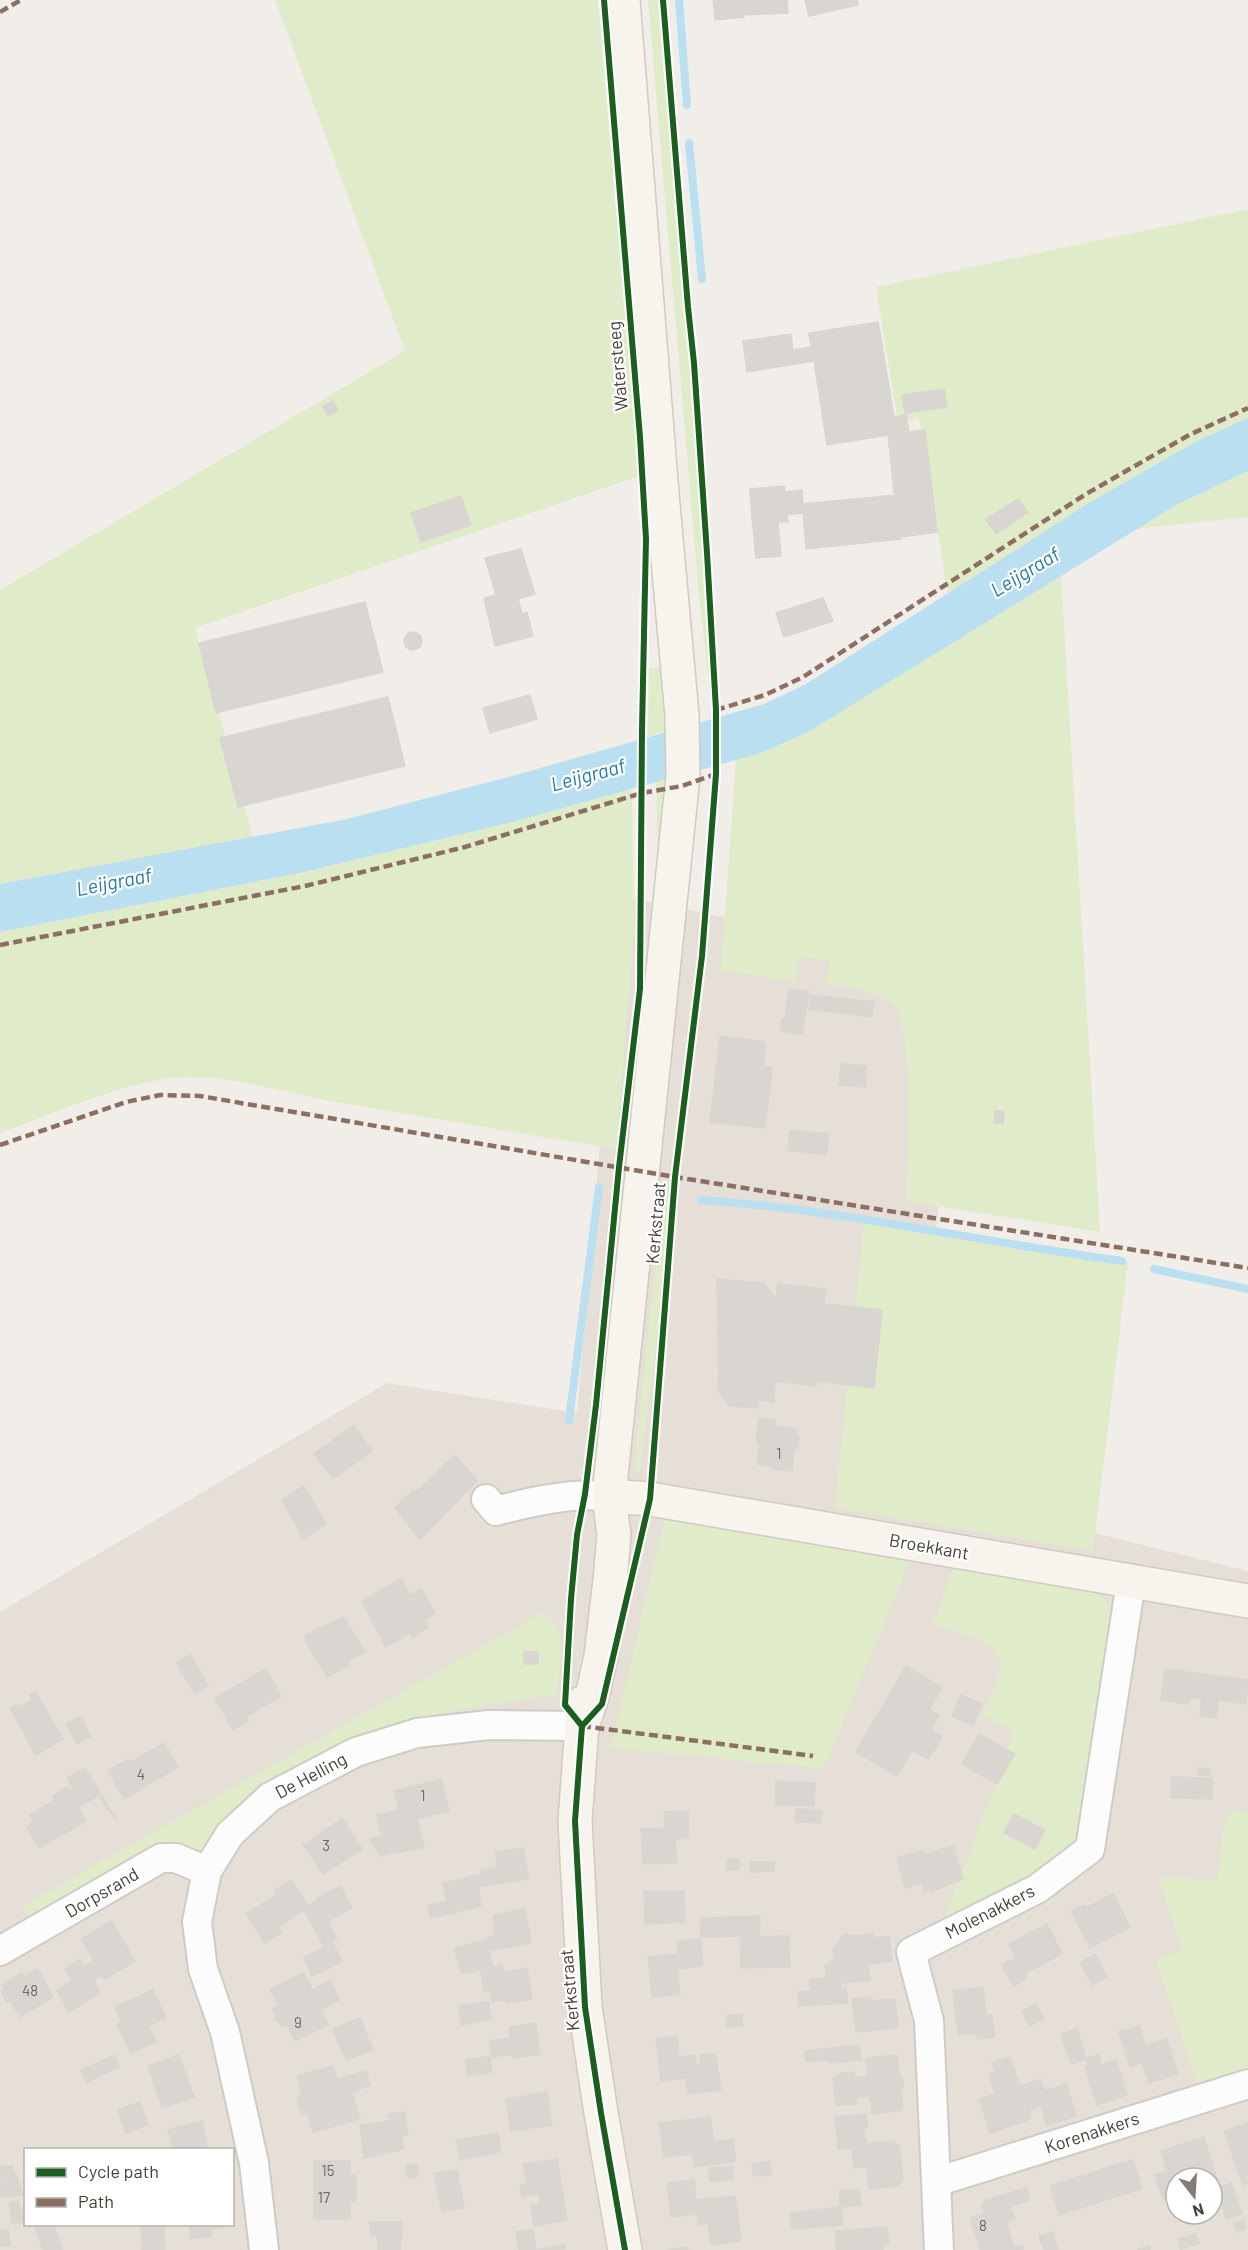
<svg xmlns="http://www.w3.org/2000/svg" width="1248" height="2250" font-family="Barlow,sans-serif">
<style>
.residential{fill:#e5dfd7;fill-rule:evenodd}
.green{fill:#e0ebc9}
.water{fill:#b9dff0}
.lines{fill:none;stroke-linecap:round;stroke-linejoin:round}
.stream{stroke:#b9dff0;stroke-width:8}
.building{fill:#d9d5d1;stroke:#d9d5d0;stroke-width:1.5}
.street-casing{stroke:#cfccc7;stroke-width:32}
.secondary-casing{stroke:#d0cac1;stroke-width:36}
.street{stroke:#fdfcfc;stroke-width:28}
.secondary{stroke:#f7f4ee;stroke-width:33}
.quiet{stroke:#8d6e63;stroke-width:4.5;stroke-dasharray:9 4.5;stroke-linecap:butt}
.cycleway-casing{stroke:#fff;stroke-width:10}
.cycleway{stroke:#1b5e20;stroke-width:6}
.labels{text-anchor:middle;stroke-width:4.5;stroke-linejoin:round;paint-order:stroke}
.number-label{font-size:15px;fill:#6d665e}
.street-label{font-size:18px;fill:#473f36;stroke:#fff}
.water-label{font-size:20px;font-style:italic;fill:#287ba6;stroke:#fff}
</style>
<rect width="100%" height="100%" fill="#f1eeea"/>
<path class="residential" d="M621,896L963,966L910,1487L1248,1571V2250H0V1612L387,1383L577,1413ZM26,2150H232V2224H26ZM1176,2178H1212V2214H1176Z"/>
<g class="green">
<polygon points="275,0 598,0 639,476 195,628 253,837 0,884 0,590 405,351"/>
<polygon points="648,0 667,0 705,450 716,657 713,718 700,606"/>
<path d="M1248,209V418C1142,466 1045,531 948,594L919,419L898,422L876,287Z"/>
<polygon points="1248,471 1248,517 1136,529 1176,505"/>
<path d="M1061,574L1100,1232L906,1201C907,1166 916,1025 892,1004C874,989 849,988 826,984L830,961L800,957L795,981L721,971L736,759L761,753L808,732Z"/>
<polygon points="649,668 661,668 668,678 670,730 648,736"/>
<polygon points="673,777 659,920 656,782"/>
<path d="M632,789L634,931L616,1149C519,1133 422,1117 325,1100C274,1090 211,1070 159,1080C108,1089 49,1115 0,1133V932L304,872L516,821Z"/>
<polygon points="662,1196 675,1197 640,1471 634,1472"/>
<polygon points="864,1222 1128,1262 1093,1551 835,1508"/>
<polygon points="665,1516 911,1557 827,1762 818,1768 611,1748"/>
<path d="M954,1564L1081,1586L1100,1596L1114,1608L1088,1859L942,1925L999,1775L1013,1731L982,1715C988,1700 999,1683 1000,1666C1002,1640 952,1631 933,1624Z"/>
<polygon points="545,1611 561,1634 558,1694 447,1712 409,1721 335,1748 304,1762 272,1782 208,1853 32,1921 21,1907"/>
<polygon points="1232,1810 1248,1813 1248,2086 1203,2099 1156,1961 1182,1949 1158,1877 1218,1881 1223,1828"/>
</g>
<polygon class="water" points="1248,418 1248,471 1176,505 808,732 761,753 516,821 304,872 0,932 0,884 347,819 516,775 764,704 806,684 1089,503 1195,442"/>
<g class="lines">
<g class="stream">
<polyline points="679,0 687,105"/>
<polyline points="689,143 702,279"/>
<path d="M701,1200C843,1210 982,1242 1122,1261"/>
<polyline points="1154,1269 1248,1289"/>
<polyline points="569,1420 599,1187"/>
</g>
</g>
<g class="building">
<polygon points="713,0 787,0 788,13 743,15 744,17 715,20"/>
<polygon points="805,0 857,0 858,5 809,16"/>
<polygon points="878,322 894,417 906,415 909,432 925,430 937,532 901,537 901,539 806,549 803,513 752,518 750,489 784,486 785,492 802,490 803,504 896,495 894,492 888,435 827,445 814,361 747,372 743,341 791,334 793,350 811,347 809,333"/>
<polygon points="944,389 947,407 905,413 902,395"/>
<polygon points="333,401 338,410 328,416 323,406"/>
<polygon points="461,496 471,525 421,542 411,513"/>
<polygon points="1018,499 1028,512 996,534 986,519"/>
<polygon points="787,515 788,522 778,522 781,556 756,558 752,518"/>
<polygon points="521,549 535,594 518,599 522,614 527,612 533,636 495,646 484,598 496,595 485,558"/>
<polygon points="823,598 833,621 784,637 776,613"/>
<polygon points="365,602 383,672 216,713 199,643"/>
<circle cx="413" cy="641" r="9"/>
<polygon points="530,695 537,719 490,733 483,708"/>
<polygon points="388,697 405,766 238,807 220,738"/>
<polygon points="789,989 809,992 802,1034 781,1031 782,1019 785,1019"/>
<polygon points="811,995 874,1002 872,1017 809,1009"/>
<polygon points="720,1036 766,1042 763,1066 772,1067 771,1080 738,1076 738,1073 716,1070"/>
<polygon points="841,1064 867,1066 865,1087 839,1085"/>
<polygon points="716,1070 738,1073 738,1076 771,1080 765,1128 710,1122"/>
<polygon points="995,1111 1004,1112 1003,1124 994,1123"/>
<polygon points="790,1130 829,1134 826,1155 788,1150"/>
<polygon points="717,1279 763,1283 776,1299 778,1284 826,1289 824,1304 882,1310 874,1388 816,1381 816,1386 775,1381 774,1402 759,1400 758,1408 730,1406 719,1392"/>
<polygon points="759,1418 775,1420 774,1426 796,1429 796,1436 799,1437 798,1449 794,1448 792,1471 773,1469 773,1466 757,1464 760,1443 756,1442"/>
<polygon points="354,1425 372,1451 333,1479 314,1454"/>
<polygon points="455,1455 477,1481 420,1539 395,1508 413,1490 416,1492"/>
<polygon points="304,1486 326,1524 304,1539 282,1500"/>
<polygon points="401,1579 410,1595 421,1589 435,1613 425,1620 429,1627 412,1637 410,1633 386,1647 362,1601"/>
<polygon points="344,1617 365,1652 348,1661 350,1664 327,1677 305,1640 307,1639 305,1635"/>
<rect x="524" y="1652" width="14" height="12"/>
<polygon points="190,1654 208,1686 195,1694 177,1663"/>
<polygon points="906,1666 942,1688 929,1710 939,1715 931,1730 942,1736 936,1747 915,1734 918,1730 881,1709"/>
<polygon points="266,1669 281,1696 246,1717 248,1721 233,1730 215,1698"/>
<polygon points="1165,1669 1248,1680 1246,1704 1218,1700 1216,1718 1200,1716 1202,1699 1190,1698 1189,1704 1161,1700"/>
<polygon points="36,1692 63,1739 36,1755 10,1708 16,1704 18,1707 32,1700 30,1695"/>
<polygon points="961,1695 982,1704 973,1725 952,1716"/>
<polygon points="881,1709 918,1730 915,1734 936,1747 928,1759 912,1750 897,1776 856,1752"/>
<polygon points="80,1717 91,1736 77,1744 66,1724"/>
<polygon points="979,1734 1015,1754 997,1784 962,1764"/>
<polygon points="164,1743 178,1767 124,1799 108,1771 128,1759 130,1763"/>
<polygon points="85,1768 116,1820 99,1795 78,1807 86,1821 39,1848 27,1827 35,1822 30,1815 55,1800 52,1796 67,1787 70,1792 74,1790 67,1778"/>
<polygon points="1198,1768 1211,1769 1210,1775 1198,1775"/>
<polygon points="1171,1777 1212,1778 1212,1799 1171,1798"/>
<polygon points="441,1779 449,1811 417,1819 424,1847 380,1856 370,1839 382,1836 377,1815 399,1810 394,1791"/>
<polygon points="776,1781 815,1783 814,1806 775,1805"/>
<polygon points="796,1809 822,1810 820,1823 796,1822"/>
<polygon points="688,1811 689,1838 675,1839 677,1863 643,1864 641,1829 665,1828 664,1812"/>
<polygon points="1014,1814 1045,1830 1035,1849 1004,1833"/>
<polygon points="342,1818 362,1849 323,1874 303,1844 305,1845"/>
<polygon points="953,1846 963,1879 930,1892 929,1889 924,1891 922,1883 905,1888 897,1858 923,1850 925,1854"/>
<polygon points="523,1848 529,1879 478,1887 481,1906 431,1918 428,1905 447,1901 443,1883 482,1874 481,1870 498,1867 495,1852"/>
<polygon points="739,1858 739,1870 727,1870 727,1859"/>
<polygon points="750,1862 774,1862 774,1871 751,1872"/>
<polygon points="291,1880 308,1906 316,1901 337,1939 324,1946 304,1910 279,1926 282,1932 265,1943 246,1914 276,1895 274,1891"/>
<polygon points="340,1886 352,1908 328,1921 316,1899"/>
<polygon points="644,1891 684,1891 685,1922 645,1924"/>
<polygon points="1113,1894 1130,1927 1090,1948 1071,1911 1084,1905 1086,1908"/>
<polygon points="525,1909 531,1943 489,1951 493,1966 462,1974 454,1948 489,1940 488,1937 496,1935 493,1915"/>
<polygon points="760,1916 759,1936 701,1937 700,1918"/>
<polygon points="111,1921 135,1961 105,1979 102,1975 93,1980 100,1993 84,2002 65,1969 80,1959 84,1966 94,1960 81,1939"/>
<polygon points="1047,1924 1062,1954 1025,1973 1027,1978 1013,1986 1002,1965 1016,1958 1009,1944"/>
<polygon points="845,1933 850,1936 873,1934 873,1938 889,1936 892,1961 868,1964 870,1980 841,1983 841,1987 811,1990 810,1980 827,1977 825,1965 834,1959 833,1949"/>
<polygon points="789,1936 790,1967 741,1968 740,1937"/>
<polygon points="700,1939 703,1966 677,1969 680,1994 652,1997 648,1957 678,1954 677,1941"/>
<polygon points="333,1943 342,1962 312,1976 304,1957"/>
<polygon points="1095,1954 1107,1977 1092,1985 1080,1962"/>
<polygon points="502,1965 503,1972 527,1968 532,1999 507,2003 506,2000 492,2002 490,1991 484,1992 481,1971"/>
<polygon points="38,1969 53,1997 20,2017 10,2000 7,2002 1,1991 4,1989 2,1985 22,1973 24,1977"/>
<polygon points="304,1973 312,1990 330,1980 335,1991 274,2020 276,2017 273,2009 279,2007 270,1989"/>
<polygon points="71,1981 84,2003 69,2012 57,1990"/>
<polygon points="846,1987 848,2003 799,2006 798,1992"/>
<polygon points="983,1987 986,2015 992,2015 994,2037 977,2039 976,2033 958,2035 953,1991"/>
<polygon points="153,1990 166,2018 148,2026 156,2042 131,2053 117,2024 122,2022 115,2007"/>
<polygon points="335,1991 339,2000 321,2010 328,2025 295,2041 287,2024 281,2026 277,2018"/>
<polygon points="870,1997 870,2001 895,1999 898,2028 856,2032 852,1999"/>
<polygon points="488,2001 491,2019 462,2025 458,2006"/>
<polygon points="1036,2004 1044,2019 1029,2026 1022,2011"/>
<polygon points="727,2015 742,2015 742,2026 727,2027"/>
<polygon points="360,2018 366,2033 339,2044 333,2029"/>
<polygon points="536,2023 540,2054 514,2058 513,2054 492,2057 489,2041 510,2038 509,2027"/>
<polygon points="1139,2026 1145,2045 1167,2039 1178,2074 1149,2083 1142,2063 1130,2066 1119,2032"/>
<polygon points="1077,2029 1086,2059 1071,2064 1061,2034"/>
<polygon points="366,2033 373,2050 346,2060 339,2044"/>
<polygon points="677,2036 679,2057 695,2055 696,2064 701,2064 702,2075 718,2072 721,2090 688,2094 686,2078 661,2081 656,2039"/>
<polygon points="859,2045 861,2060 830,2063 829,2060 806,2062 805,2051"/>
<polygon points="716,2054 718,2071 703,2073 700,2055"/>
<polygon points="115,2055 119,2067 87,2082 81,2070"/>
<polygon points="179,2055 194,2097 162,2108 148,2066"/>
<polygon points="897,2055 900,2078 902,2078 903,2082 834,2090 833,2079 837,2074 854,2072 855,2077 868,2077 866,2058"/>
<polygon points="1099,2055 1101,2065 1116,2060 1127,2095 1097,2105 1085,2067 1089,2066 1086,2059"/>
<polygon points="490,2056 492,2072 468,2076 465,2060"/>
<polygon points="1010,2057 1031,2119 990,2133 979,2099 995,2094 989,2074 995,2072 992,2063"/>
<polygon points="333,2066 337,2079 366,2071 370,2085 299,2106 297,2097 302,2095 297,2076"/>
<polygon points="1041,2079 1045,2091 1066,2084 1076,2116 1047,2126 1041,2106 1029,2110 1031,2119 1020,2086"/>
<polygon points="903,2082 903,2087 901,2087 903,2110 872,2114 870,2096 856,2098 857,2103 836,2106 834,2090"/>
<polygon points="370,2085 352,2092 360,2119 313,2132 308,2114 302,2115 299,2106"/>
<polygon points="547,2092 552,2125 511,2131 506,2099"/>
<polygon points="140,2102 148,2125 126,2133 118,2110"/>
<polygon points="405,2112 408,2135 362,2140 360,2125 390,2121 389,2114"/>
<polygon points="866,2114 868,2128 837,2132 835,2117"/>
<polygon points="710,2117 714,2142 733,2139 736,2161 694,2167 692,2154 664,2157 659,2123"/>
<polygon points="202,2121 208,2150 174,2150 168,2130"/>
<polygon points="1248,2123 1248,2183 1243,2185 1224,2131"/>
<polygon points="864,2129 866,2144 893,2141 899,2146 901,2163 854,2168 852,2148 838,2149 837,2132"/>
<polygon points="498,2133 501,2152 460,2160 456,2140"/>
<polygon points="402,2135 404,2149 364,2158 362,2140"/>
<polygon points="1204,2137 1218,2182 1212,2183 1212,2178 1193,2178 1182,2144"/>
<polygon points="1182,2144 1193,2178 1176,2178 1176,2195 1163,2199 1155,2175 1167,2171 1161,2151"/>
<polygon points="557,2159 562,2189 522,2196 520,2185 527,2184 523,2164"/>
<polygon points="1133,2160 1142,2189 1121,2195 1112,2166"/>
<polygon points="314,2161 350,2161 350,2175 356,2176 356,2190 314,2190"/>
<polygon points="770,2161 771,2175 754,2176 752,2164"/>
<polygon points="901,2163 903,2180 898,2186 869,2189 867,2167"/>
<circle cx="412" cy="2171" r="7"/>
<polygon points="12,2166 18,2180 2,2181 0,2167"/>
<polygon points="733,2166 733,2180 710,2182 709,2168"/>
<polygon points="1112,2166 1121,2195 1100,2202 1091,2173"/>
<polygon points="457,2170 464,2208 442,2212 434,2173"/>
<polygon points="1091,2173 1100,2202 1080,2208 1071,2179"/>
<polygon points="1071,2179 1080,2208 1059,2215 1050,2186"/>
<polygon points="18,2180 23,2195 0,2197 0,2181"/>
<polygon points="694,2180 696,2200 735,2196 738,2219 698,2225 697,2214 671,2217 667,2183"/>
<polygon points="1231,2183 1242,2214 1226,2218 1216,2188"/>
<polygon points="1026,2188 1030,2200 1010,2207 1014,2219 1006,2222 1010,2235 979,2244 970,2218 985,2214 982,2206 985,2200"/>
<polygon points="562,2189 567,2220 534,2226 531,2206 540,2204 539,2193 524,2196"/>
<polygon points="859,2189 861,2205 840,2207 839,2191"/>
<polygon points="314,2190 356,2190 356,2202 350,2202 350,2219 314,2219"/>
<polygon points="18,2201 26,2222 12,2223 10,2202"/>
<polygon points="841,2207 843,2225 791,2229 791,2213"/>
<polygon points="738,2219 741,2241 711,2245 708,2223"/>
<polygon points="1243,2220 1246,2229 1237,2232 1234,2224"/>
<polygon points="370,2222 402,2222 401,2236 371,2236"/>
<polygon points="42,2224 53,2224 62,2249 43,2250 35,2227"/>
<polygon points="189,2224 225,2224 225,2227 210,2229 211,2236 191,2239"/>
<polygon points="141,2227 164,2227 165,2250 142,2250"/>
<polygon points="887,2227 889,2243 883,2244 883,2250 837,2250 835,2231"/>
<polygon points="8,2229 10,2245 0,2246 0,2230"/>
<polygon points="533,2230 536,2250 519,2250 516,2232"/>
<polygon points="1053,2232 1058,2250 1044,2250 1039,2236"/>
<polygon points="1196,2234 1199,2243 1181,2249 1178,2239"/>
<polygon points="1010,2235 1014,2247 1022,2245 1023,2250 980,2250 979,2244"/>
<polygon points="378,2236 401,2236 400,2250 378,2250"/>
<polygon points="564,2245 565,2250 535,2250 536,2250"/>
<polygon points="1149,2246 1150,2250 1138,2250 1138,2249"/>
<polygon points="687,2247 688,2250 667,2250"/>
</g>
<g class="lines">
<defs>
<g id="street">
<path d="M486,1499L496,1511C533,1501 571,1493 609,1496"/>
<polyline points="0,1951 161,1858 176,1858 207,1871"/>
<polyline points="936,2182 1248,2084"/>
<polyline points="264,2250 254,2163 225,2032 203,1969 197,1922 207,1871 230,1834 270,1797 356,1752 417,1733 489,1725 582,1726"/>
<polyline points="939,2250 929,2021 911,1952 1037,1889 1090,1849 1131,1582"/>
</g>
<g id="secondary">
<polyline points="609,1496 650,1499 1248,1601"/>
<polyline points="580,1704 582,1726 575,1821 585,2007 601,2113 625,2250"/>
<polyline points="582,1726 592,1697 601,1656 610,1580 614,1535 609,1496 683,776 682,715 662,494 623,0"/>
</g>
</defs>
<use href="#street" class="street-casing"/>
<use href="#secondary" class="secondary-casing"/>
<use href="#street" class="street"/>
<use href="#secondary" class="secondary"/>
<g class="quiet">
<polyline points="0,12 21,0"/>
<polyline points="716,710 765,695 803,677 1086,494 1189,435 1248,408"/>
<polyline points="0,945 305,886 465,847 642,793 682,786 716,774"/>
<polyline points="0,1145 126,1102 160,1095 200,1096 675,1177 1248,1268"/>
<polyline points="582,1726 813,1756"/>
</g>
<defs>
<g id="cycleway">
<polyline points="604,0 640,437 646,539 642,729 640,989 619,1167 596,1405 585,1494 577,1535 571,1599 565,1705 582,1726 575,1821 585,2007 601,2113 625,2250"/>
<polyline points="582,1726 602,1704 650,1499 675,1177 702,956 716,774 716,710 707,553 694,363 688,307 663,0"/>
</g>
</defs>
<use href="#cycleway" class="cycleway-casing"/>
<use href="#cycleway" class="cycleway"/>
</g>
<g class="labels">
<g class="number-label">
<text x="779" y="1459">1</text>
<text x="141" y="1780">4</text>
<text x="423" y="1801">1</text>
<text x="326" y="1851">3</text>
<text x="30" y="1996">48</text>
<text x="298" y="2028">9</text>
<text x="328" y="2176">15</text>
<text x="324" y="2203">17</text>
<text x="983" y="2231">8</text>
</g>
<g class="street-label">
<text transform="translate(618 366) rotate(-95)" y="6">Watersteeg</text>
<text transform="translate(656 1223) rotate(-85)" y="6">Kerkstraat</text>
<text transform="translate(929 1547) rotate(10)" y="6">Broekkant</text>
<text transform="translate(311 1776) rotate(-28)" y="6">De Helling</text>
<text transform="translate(102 1893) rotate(-30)" y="6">Dorpsrand</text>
<text transform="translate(990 1912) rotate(-27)" y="6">Molenakkers</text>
<text transform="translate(570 1990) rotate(-95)" y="6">Kerkstraat</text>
<text transform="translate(1092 2133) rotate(-18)" y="6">Korenakkers</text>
</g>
<g class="water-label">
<text transform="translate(1025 572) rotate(-31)" y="7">Leijgraaf</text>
<text transform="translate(588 775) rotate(-15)" y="7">Leijgraaf</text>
<text transform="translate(114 882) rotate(-11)" y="7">Leijgraaf</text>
</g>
</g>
<rect x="24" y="2148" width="210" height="78" fill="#ffffff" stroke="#b5b2af" stroke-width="1.5"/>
<rect x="36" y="2168" width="30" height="9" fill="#1b5e20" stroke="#b5b2af" stroke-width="1.5"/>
<text x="78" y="2178" font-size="18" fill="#473f36">Cycle path</text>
<rect x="36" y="2198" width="30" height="9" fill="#8d6e63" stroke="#b5b2af" stroke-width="1.5"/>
<text x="78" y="2208" font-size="18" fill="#473f36">Path</text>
<g transform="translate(1194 2196) rotate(163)"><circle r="28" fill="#ffffff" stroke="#b5b2af" stroke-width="1.5"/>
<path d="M0-4.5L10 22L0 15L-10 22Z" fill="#827c75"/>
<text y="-9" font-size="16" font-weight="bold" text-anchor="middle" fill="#473f36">N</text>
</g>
</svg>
